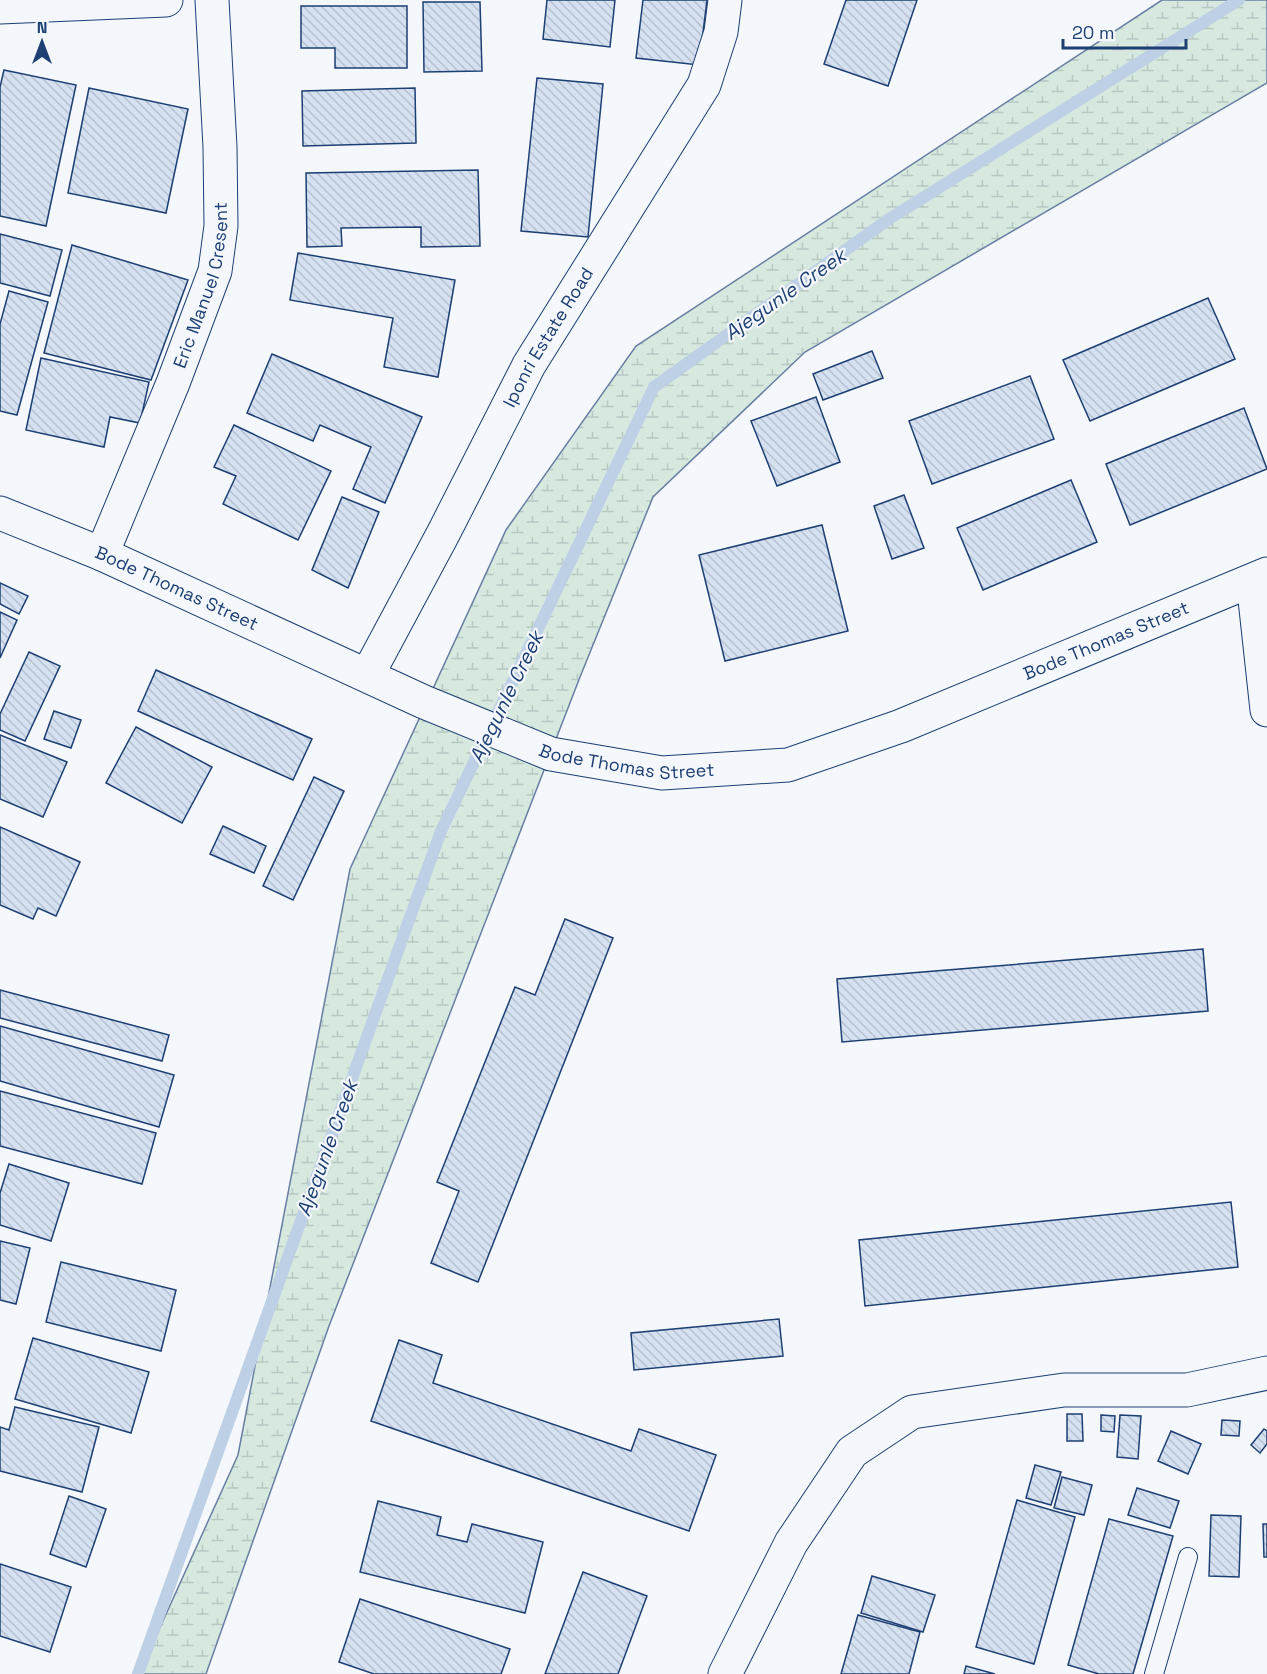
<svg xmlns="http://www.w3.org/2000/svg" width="1267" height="1674" font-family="'Space Grotesk',sans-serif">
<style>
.wetland{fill:url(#wetland-marsh);stroke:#687fa3;stroke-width:1.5}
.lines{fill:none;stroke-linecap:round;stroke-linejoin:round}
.stream{stroke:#bed0e5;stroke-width:12}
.building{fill:url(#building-back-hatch);stroke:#1d3f73;stroke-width:1.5}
.service-casing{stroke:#1d3f73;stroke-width:20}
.minor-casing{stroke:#1d3f73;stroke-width:35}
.secondary-casing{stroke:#1d3f73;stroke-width:35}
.service{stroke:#f4f7fb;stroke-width:18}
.minor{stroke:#f4f7fb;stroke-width:33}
.secondary{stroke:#f4f7fb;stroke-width:33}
.labels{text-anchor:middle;stroke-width:4.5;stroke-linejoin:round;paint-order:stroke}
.street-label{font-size:18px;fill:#1d3f73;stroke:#f4f7fb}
.water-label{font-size:20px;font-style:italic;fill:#1d3f73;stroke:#f4f7fb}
</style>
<defs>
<pattern id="wetland-marsh" width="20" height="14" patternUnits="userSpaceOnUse" patternTransform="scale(1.5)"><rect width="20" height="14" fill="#d7e8df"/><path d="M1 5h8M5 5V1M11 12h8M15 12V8" fill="none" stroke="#b8c8c3"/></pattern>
<pattern id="building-back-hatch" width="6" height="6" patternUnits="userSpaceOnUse" patternTransform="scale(1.5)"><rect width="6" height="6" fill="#d5e0f0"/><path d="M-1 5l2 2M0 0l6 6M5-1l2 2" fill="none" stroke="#b6c1d1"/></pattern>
</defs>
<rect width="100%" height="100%" fill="#f4f7fb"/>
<polygon class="wetland" points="1162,0 1267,0 1267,83 805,352 653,497 580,677 329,1326 206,1674 139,1674 238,1455 350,869 506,530 636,346"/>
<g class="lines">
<polyline class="stream" points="138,1674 441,831 654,387 889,219 1239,0"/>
</g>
<g class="building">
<polygon points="547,0 615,0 610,47 543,39"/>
<polygon points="643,0 707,0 699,65 636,58"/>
<polygon points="846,0 917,0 888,86 824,64"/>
<polygon points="423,2 480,2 482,71 424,72"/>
<polygon points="301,6 407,6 407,68 335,68 335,48 301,48"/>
<polygon points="4,70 76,85 46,226 0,216 0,87"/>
<polygon points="537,78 603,84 588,237 521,231"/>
<polygon points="89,88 188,109 166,213 68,193"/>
<polygon points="415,88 416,143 303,146 302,91"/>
<polygon points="478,170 480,246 421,247 421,227 341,228 342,246 307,247 306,173"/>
<polygon points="0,234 62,250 50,296 0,283"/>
<polygon points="72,245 188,280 151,380 44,353"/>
<polygon points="298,253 455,280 438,377 384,367 393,318 290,300"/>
<polygon points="9,291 48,302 17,415 0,411 0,324"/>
<polygon points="1208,298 1235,359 1090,421 1063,360"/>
<polygon points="872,351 883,378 823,400 813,374"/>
<polygon points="272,354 422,417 385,503 353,489 371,447 320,425 313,441 247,413"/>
<polygon points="41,358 149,382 140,423 110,417 104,447 26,430"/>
<polygon points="1030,376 1054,439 932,484 909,421"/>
<polygon points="816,397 840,462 777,486 751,421"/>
<polygon points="1244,408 1267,469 1130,525 1106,464"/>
<polygon points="234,425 331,471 298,540 223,504 236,476 214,467"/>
<polygon points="1071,480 1097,542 983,590 957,528"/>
<polygon points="904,495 924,548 892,559 874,506"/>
<polygon points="342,497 379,512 348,588 312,570"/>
<polygon points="822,525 848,631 725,661 699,555"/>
<polygon points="0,583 28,596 19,614 0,604"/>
<polygon points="0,612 17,620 0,658"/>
<polygon points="29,652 60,666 25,741 0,730 0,714"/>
<polygon points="156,670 312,739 293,780 138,711"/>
<polygon points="54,711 81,720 71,748 44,739"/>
<polygon points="136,727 212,767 182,823 106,783"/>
<polygon points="0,735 67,762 43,817 0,799"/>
<polygon points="314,777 344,791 293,900 263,886"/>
<polygon points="223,826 266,846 254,873 210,854"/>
<polygon points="0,827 80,862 56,916 38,908 33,919 0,905"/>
<polygon points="565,919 613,938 478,1282 431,1263 459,1191 437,1182 515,987 535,995"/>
<polygon points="1203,949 1208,1011 842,1042 837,979"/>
<polygon points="0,990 169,1035 162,1061 0,1018"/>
<polygon points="0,1026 174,1075 159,1127 0,1081"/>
<polygon points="0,1091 156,1133 142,1184 0,1146"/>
<polygon points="9,1164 69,1183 51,1241 0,1225 0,1193"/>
<polygon points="1231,1202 1238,1267 865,1306 859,1240"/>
<polygon points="0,1241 30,1248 16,1304 0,1300"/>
<polygon points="61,1262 176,1290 161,1351 46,1322"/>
<polygon points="779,1319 783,1356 634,1370 631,1333"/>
<polygon points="33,1338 149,1372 131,1433 15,1399"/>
<polygon points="399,1340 442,1355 433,1383 631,1451 639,1429 716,1455 689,1531 371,1421"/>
<polygon points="15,1407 99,1427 82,1492 0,1471 0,1427 9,1430"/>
<polygon points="1067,1414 1082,1414 1083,1441 1067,1441"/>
<polygon points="1101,1415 1115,1416 1114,1432 1101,1431"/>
<polygon points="1120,1415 1141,1416 1138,1459 1117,1457"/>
<polygon points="1222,1420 1240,1421 1239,1436 1221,1435"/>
<polygon points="1264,1429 1267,1431 1267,1444 1260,1453 1251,1445"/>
<polygon points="1171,1431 1201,1444 1188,1474 1158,1461"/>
<polygon points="1035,1465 1061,1472 1051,1505 1026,1498"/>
<polygon points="1062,1477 1092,1485 1084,1515 1054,1508"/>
<polygon points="1137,1488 1179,1501 1170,1528 1128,1515"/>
<polygon points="69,1496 106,1509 86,1567 50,1554"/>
<polygon points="1017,1500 1075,1517 1034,1664 976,1647"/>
<polygon points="378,1501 441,1517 437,1535 467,1542 472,1524 543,1542 525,1613 360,1572"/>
<polygon points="1211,1515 1241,1516 1239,1577 1209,1576"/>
<polygon points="1109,1519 1173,1536 1133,1674 1099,1674 1068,1665"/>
<polygon points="1263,1524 1267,1524 1267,1557 1264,1557"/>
<polygon points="0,1564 71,1587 50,1652 0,1636"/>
<polygon points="583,1572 647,1596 618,1674 545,1674"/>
<polygon points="872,1576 935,1595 923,1632 861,1613"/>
<polygon points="360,1599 510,1649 501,1674 374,1674 339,1662"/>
<polygon points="858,1615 920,1632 909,1674 841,1674"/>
<polygon points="966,1666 995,1674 964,1674"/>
</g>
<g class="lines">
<defs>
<polyline id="service" points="1154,1674 1188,1557"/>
<g id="minor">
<polyline points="0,7 166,0"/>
<path id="s1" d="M102,554L173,383L215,271L221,226L220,147L212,0"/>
<polyline points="1253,581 1267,710"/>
<path id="s2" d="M368,674L443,534L529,365L704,85L721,32L725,0"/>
<polyline points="725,1674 791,1543 852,1452 912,1412 1064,1390 1187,1390 1267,1373"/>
</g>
<g id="secondary">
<path id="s3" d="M0,513L102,554L424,702L551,754L662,773L788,765L901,726L1267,574"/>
</g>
</defs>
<use href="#service" class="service-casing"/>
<use href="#minor" class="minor-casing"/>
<use href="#secondary" class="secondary-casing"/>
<use href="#service" class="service"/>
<use href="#minor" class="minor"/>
<use href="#secondary" class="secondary"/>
</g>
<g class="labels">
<g class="street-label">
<text dy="6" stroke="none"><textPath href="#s1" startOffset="288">Eric Manuel Cresent</textPath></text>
<text dy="6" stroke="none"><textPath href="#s2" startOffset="382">Iponri Estate Road</textPath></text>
<text dy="6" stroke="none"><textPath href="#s3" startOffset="192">Bode Thomas Street</textPath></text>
<text dy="6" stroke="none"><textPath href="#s3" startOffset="1182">Bode Thomas Street</textPath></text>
<text dy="6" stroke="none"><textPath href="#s3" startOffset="678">Bode Thomas Street</textPath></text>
</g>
<g class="water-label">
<text transform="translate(785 294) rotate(-35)" y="7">Ajegunle Creek</text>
<text transform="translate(506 697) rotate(-64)" y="7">Ajegunle Creek</text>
<text transform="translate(327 1148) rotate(-70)" y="7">Ajegunle Creek</text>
</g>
</g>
<g transform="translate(42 42)" stroke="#f4f7fb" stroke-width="4.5" paint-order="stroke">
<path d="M0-4.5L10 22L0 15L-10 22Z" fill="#1d3f73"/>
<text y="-9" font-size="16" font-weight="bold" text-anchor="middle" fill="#1d3f73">N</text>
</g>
<path d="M1063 39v9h123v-9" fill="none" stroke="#1d3f73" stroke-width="3"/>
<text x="1072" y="39" font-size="18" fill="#1d3f73" stroke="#f4f7fb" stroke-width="4.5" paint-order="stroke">20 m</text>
</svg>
